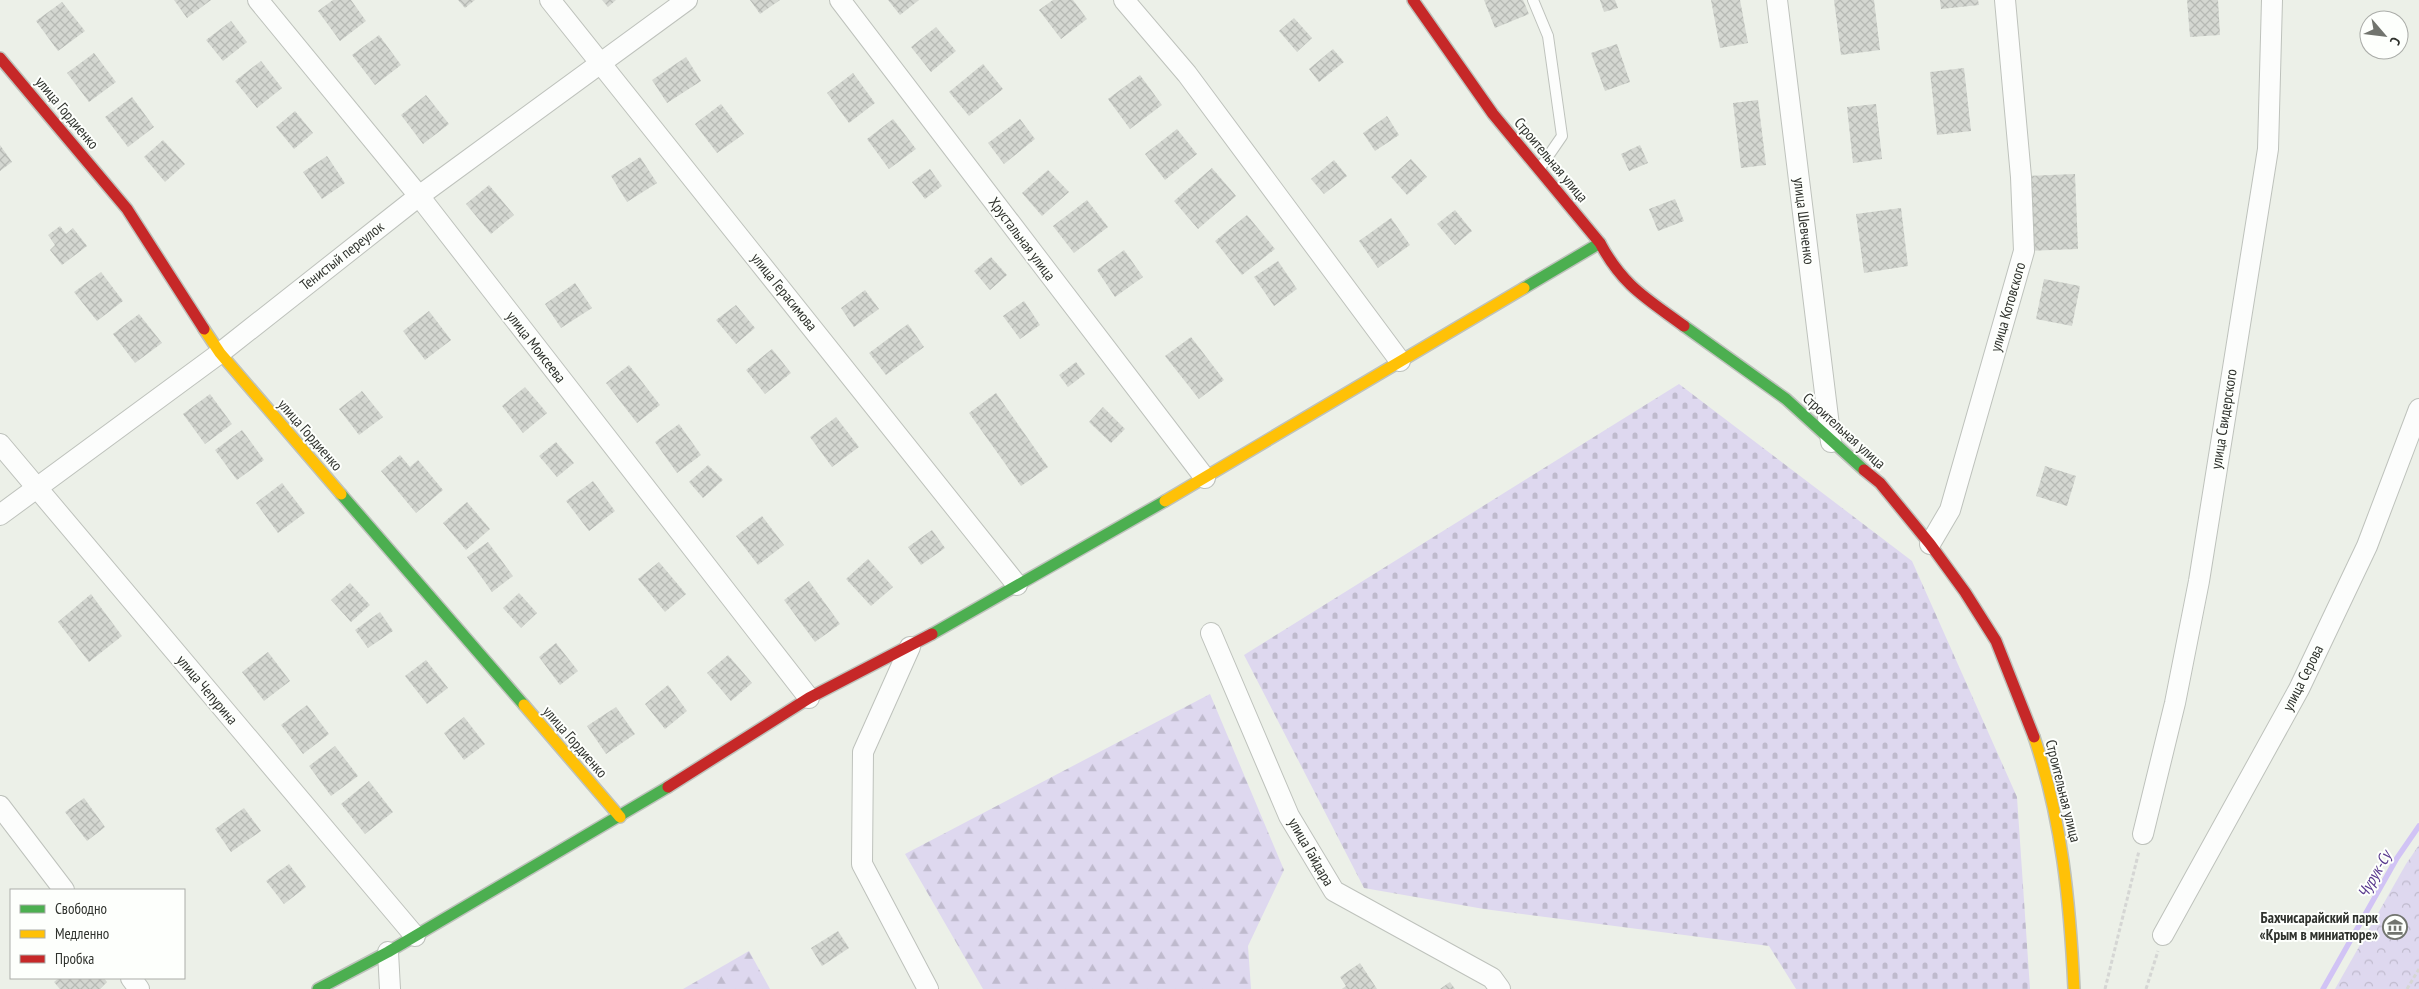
<svg xmlns="http://www.w3.org/2000/svg" width="2419" height="989" font-family="'PT Sans Narrow',sans-serif">
<style>
.forest{fill:url(#forest-firs)}
.cemetery{fill:url(#cemetery-stones)}
.park{fill:url(#park-crowns)}
.lines{fill:none;stroke-linecap:round;stroke-linejoin:round}
.stream{stroke:#d1c3f5;stroke-width:5.5}
.building{fill:url(#building-cross-hatch)}
.lane-casing{stroke:#bec2bc;stroke-width:12}
.street-casing{stroke:#bec2bc;stroke-width:22}
.fast-casing{stroke:#bec2bc;stroke-width:14}
.slow-casing{stroke:#bec2bc;stroke-width:14}
.jam-casing{stroke:#bec2bc;stroke-width:14}
.path{stroke:#d5d6d4;stroke-width:3;stroke-dasharray:4 2.5;stroke-linecap:butt}
.lane{stroke:#fcfdfc;stroke-width:10}
.street{stroke:#fcfdfc;stroke-width:20}
.fast{stroke:#4caf50;stroke-width:11}
.slow{stroke:#ffc107;stroke-width:11}
.jam{stroke:#c62828;stroke-width:11}
.labels{text-anchor:middle;stroke-width:4;stroke-linejoin:round;paint-order:stroke}
.street-label{font-size:15px;fill:#2f322d;stroke:#fdfffc}
.poi-label{font-size:15px;font-weight:bold;fill:#2f322d;stroke:#fdfffc;text-anchor:end}
.water-label{font-size:16px;font-style:italic;fill:#58388d;stroke:#fdfffc}
</style>
<defs>
<pattern id="forest-firs" width="22" height="20" patternUnits="userSpaceOnUse" patternTransform="scale(1.25)"><rect width="22" height="20" fill="#ded8ef"/><path d="M5 1l3.5 6h-7zM16 11l3.5 6h-7z" fill="#bfbacd"/></pattern>
<pattern id="cemetery-stones" width="16" height="16" patternUnits="userSpaceOnUse" patternTransform="scale(1.25)"><rect width="16" height="16" fill="#ded8ef"/><path d="M2 7V4a2 2 0 0 1 4 0v3zM10 15v-3a2 2 0 0 1 4 0v3z" fill="#bfbacd"/></pattern>
<pattern id="park-crowns" width="20" height="18" patternUnits="userSpaceOnUse" patternTransform="scale(1.25)"><rect width="20" height="18" fill="#ded8ef"/><path d="M2 6a3 3 0 1 1 6 0M12 15a3 3 0 1 1 6 0" fill="none" stroke="#bfbacd"/></pattern>
<pattern id="building-cross-hatch" width="8" height="8" patternUnits="userSpaceOnUse" patternTransform="scale(1.25)"><rect width="8" height="8" fill="#d4d7d1"/><path d="M0 0l8 8M0 8l8-8" fill="none" stroke="#b6b9b4"/></pattern>
</defs>
<rect width="100%" height="100%" fill="#ecf0e8"/>
<g class="forest">
<polygon points="1210,694 1284,870 1248,946 1251,989 983,989 905,854"/>
<polygon points="749,951 770,989 683,989"/>
</g>
<polygon class="cemetery" points="1679,384 1912,561 2017,797 2030,989 1796,989 1769,946 1484,909 1364,888 1244,655"/>
<polygon class="park" points="2419,845 2419,989 2335,989 2406,864"/>
<g class="lines">
<polyline class="stream" points="2323,989 2397,858 2419,826"/>
</g>
<g class="building">
<polygon points="174,0 211,0 187,18"/>
<polygon points="333,0 351,0 366,21 340,41 318,11"/>
<polygon points="458,0 475,0 465,8"/>
<polygon points="602,0 616,0 608,7"/>
<polygon points="750,0 780,0 760,14"/>
<polygon points="888,0 919,0 900,15"/>
<polygon points="1053,0 1073,0 1087,19 1061,39 1039,10"/>
<polygon points="1484,0 1523,0 1529,14 1495,28"/>
<polygon points="1600,0 1615,0 1618,8 1604,12"/>
<polygon points="1711,0 1740,0 1748,43 1720,48"/>
<polygon points="1834,0 1874,0 1880,50 1841,55"/>
<polygon points="1940,0 1978,0 1979,5 1941,9"/>
<polygon points="2187,0 2218,0 2220,35 2190,37"/>
<polygon points="62,2 85,31 58,51 36,21"/>
<polygon points="1294,18 1312,38 1297,52 1279,31"/>
<polygon points="231,21 247,42 223,61 206,40"/>
<polygon points="936,27 956,51 931,72 911,47"/>
<polygon points="379,35 401,65 375,85 352,55"/>
<polygon points="1617,44 1630,82 1605,91 1591,53"/>
<polygon points="1333,49 1344,62 1319,82 1309,69"/>
<polygon points="94,53 116,82 89,102 67,73"/>
<polygon points="686,57 701,81 667,103 652,80"/>
<polygon points="261,61 282,88 257,108 235,81"/>
<polygon points="983,64 1003,89 969,116 949,92"/>
<polygon points="1964,68 1971,131 1937,135 1930,72"/>
<polygon points="853,73 875,103 849,123 827,93"/>
<polygon points="1140,75 1162,105 1130,129 1108,99"/>
<polygon points="426,95 449,124 423,144 401,115"/>
<polygon points="132,97 154,127 128,147 105,117"/>
<polygon points="1758,100 1766,165 1741,168 1733,103"/>
<polygon points="721,104 744,134 717,153 695,124"/>
<polygon points="1876,104 1882,159 1853,163 1847,107"/>
<polygon points="295,111 313,133 294,149 276,127"/>
<polygon points="1387,116 1399,135 1375,151 1363,133"/>
<polygon points="893,119 916,149 889,169 867,139"/>
<polygon points="1020,119 1035,139 1004,164 988,143"/>
<polygon points="1177,129 1197,154 1165,180 1145,154"/>
<polygon points="163,140 185,164 165,182 144,157"/>
<polygon points="0,145 12,162 0,171"/>
<polygon points="1640,145 1648,163 1629,171 1621,154"/>
<polygon points="327,156 345,183 322,199 303,172"/>
<polygon points="640,157 657,183 627,202 611,176"/>
<polygon points="1411,159 1427,177 1407,195 1391,177"/>
<polygon points="1334,160 1347,176 1324,194 1311,179"/>
<polygon points="1212,168 1236,196 1198,229 1174,201"/>
<polygon points="930,169 942,186 925,199 912,182"/>
<polygon points="1048,170 1069,192 1042,216 1022,193"/>
<polygon points="2075,174 2078,249 2027,251 2024,176"/>
<polygon points="489,185 514,215 491,234 466,204"/>
<polygon points="1675,199 1684,221 1658,231 1649,209"/>
<polygon points="1087,200 1108,227 1074,253 1053,226"/>
<polygon points="1901,208 1908,266 1864,273 1856,214"/>
<polygon points="1455,210 1472,231 1455,245 1437,224"/>
<polygon points="1247,215 1275,249 1242,275 1215,241"/>
<polygon points="1391,218 1410,245 1378,268 1359,241"/>
<polygon points="60,226 66,234 73,228 87,246 62,265 50,250 55,245 48,235"/>
<polygon points="1124,250 1143,277 1115,297 1097,270"/>
<polygon points="991,257 1007,275 990,290 974,271"/>
<polygon points="1278,261 1297,289 1274,306 1254,277"/>
<polygon points="101,272 123,301 97,321 74,292"/>
<polygon points="2044,279 2080,286 2072,326 2036,319"/>
<polygon points="575,283 592,308 561,328 545,304"/>
<polygon points="865,290 879,309 854,327 841,308"/>
<polygon points="1024,301 1040,325 1020,339 1003,316"/>
<polygon points="736,305 755,328 736,344 716,320"/>
<polygon points="429,311 451,340 425,360 403,331"/>
<polygon points="139,314 162,343 135,363 113,334"/>
<polygon points="908,324 924,347 886,375 869,353"/>
<polygon points="1191,337 1224,380 1199,399 1165,356"/>
<polygon points="772,349 791,373 765,394 746,370"/>
<polygon points="1076,362 1085,374 1068,387 1059,375"/>
<polygon points="629,365 660,405 637,423 606,383"/>
<polygon points="525,387 547,413 523,433 502,406"/>
<polygon points="362,391 383,417 359,435 339,409"/>
<polygon points="996,393 1048,467 1021,486 969,413"/>
<polygon points="210,394 232,424 205,444 183,414"/>
<polygon points="1103,407 1125,429 1111,443 1089,422"/>
<polygon points="836,417 859,447 832,467 810,437"/>
<polygon points="679,424 701,455 677,473 655,442"/>
<polygon points="242,430 264,460 237,480 215,450"/>
<polygon points="556,442 574,463 557,477 539,456"/>
<polygon points="400,455 410,467 418,460 443,490 416,513 381,471"/>
<polygon points="708,465 723,480 703,498 689,482"/>
<polygon points="2045,466 2076,476 2067,506 2036,496"/>
<polygon points="593,481 615,511 589,531 566,501"/>
<polygon points="282,483 305,513 278,533 256,503"/>
<polygon points="467,502 490,529 466,550 443,523"/>
<polygon points="762,516 784,545 758,565 736,536"/>
<polygon points="932,530 945,548 921,565 908,547"/>
<polygon points="488,542 513,576 492,592 467,557"/>
<polygon points="868,559 893,587 871,606 846,579"/>
<polygon points="659,562 686,594 665,612 638,579"/>
<polygon points="809,581 840,624 815,642 784,600"/>
<polygon points="350,583 370,605 351,622 331,600"/>
<polygon points="519,593 537,613 521,628 503,608"/>
<polygon points="91,594 122,636 89,662 58,622"/>
<polygon points="380,612 393,631 368,648 355,630"/>
<polygon points="556,643 578,671 560,685 539,657"/>
<polygon points="268,652 290,681 264,701 242,672"/>
<polygon points="728,655 752,683 731,701 707,673"/>
<polygon points="426,660 448,688 427,704 405,676"/>
<polygon points="668,685 687,711 665,729 645,704"/>
<polygon points="307,705 329,734 303,754 281,725"/>
<polygon points="616,707 635,734 606,754 587,726"/>
<polygon points="464,717 485,744 464,760 444,733"/>
<polygon points="335,746 358,776 331,796 309,766"/>
<polygon points="369,781 393,812 365,834 341,804"/>
<polygon points="84,798 105,827 87,841 65,812"/>
<polygon points="244,808 261,831 231,852 215,829"/>
<polygon points="289,864 306,887 284,904 266,881"/>
<polygon points="838,931 849,948 822,966 811,948"/>
<polygon points="1360,963 1377,989 1342,989 1346,986 1340,977"/>
<polygon points="59,978 104,978 107,982 100,989 60,989 54,982"/>
<polygon points="1450,982 1455,989 1440,989"/>
</g>
<g class="lines">
<defs>
<polyline id="lane" points="1533,0 1548,36 1562,136 1540,168"/>
<g id="street">
<polyline points="258,0 419,196 809,698"/>
<polyline points="550,0 1017,585"/>
<polyline points="840,0 1205,478"/>
<polyline points="1124,0 1187,74 1400,361"/>
<polyline points="1777,0 1831,442"/>
<polyline points="0,444 415,936"/>
<polyline points="0,515 220,353 419,196 687,0"/>
<polyline points="1930,544 1950,510 2024,251 2021,177 2005,0"/>
<polyline points="1211,633 1289,816 1334,891 1492,978 1500,989"/>
<polyline points="910,647 863,752 862,864 928,989"/>
<polyline points="0,806 64,890"/>
<polyline points="2143,834 2175,703 2199,581 2268,149 2272,0"/>
<polyline points="2163,935 2299,689 2367,546 2419,409"/>
<polyline points="388,952 390,989"/>
<polyline points="131,978 139,989"/>
</g>
<g id="fast">
<polyline points="1524,288 1600,243"/>
<polyline points="1684,326 1786,399 1864,470"/>
<polyline points="341,494 524,705"/>
<polyline points="932,634 1165,501"/>
<polyline points="318,989 388,952 668,787"/>
</g>
<g id="slow">
<polyline points="204,329 220,353 341,494"/>
<polyline points="1165,501 1524,288"/>
<polyline points="524,705 620,817"/>
<path d="M2034,737C2062,819 2070,903 2074,989"/>
</g>
<g id="jam">
<path d="M1413,0L1493,114L1600,243C1623,286 1646,298 1684,326"/>
<polyline points="0,58 127,209 204,329"/>
<polyline points="1864,470 1880,483 1930,544 1965,592 1996,641 2034,737"/>
<polyline points="668,787 809,698 932,634"/>
</g>
</defs>
<use href="#lane" class="lane-casing"/>
<use href="#street" class="street-casing"/>
<use href="#fast" class="fast-casing"/>
<use href="#slow" class="slow-casing"/>
<use href="#jam" class="jam-casing"/>
<g class="path">
<polyline points="2105,989 2139,851"/>
<polyline points="2146,989 2158,951"/>
<polyline points="2407,989 2419,969"/>
</g>
<use href="#lane" class="lane"/>
<use href="#street" class="street"/>
<use href="#fast" class="fast"/>
<use href="#slow" class="slow"/>
<use href="#jam" class="jam"/>
</g>
<defs>
<symbol id="museum-ring" viewBox="-11 -11 22 22"><circle r="9.5" fill="#fdfffc" stroke="#71746e" stroke-width="1.5"/><path d="M0-6L6-3V-2H-6V-3ZM-5-1h2V3h-2ZM-1-1h2V3h-2ZM3-1h2V3H3ZM-6 4H6V6H-6Z" fill="#71746e"/></symbol>
</defs>
<g fill-rule="evenodd">
<use href="#museum-ring" x="2381" y="913" width="28" height="28"/>
</g>
<g class="labels">
<g class="street-label">
<text transform="translate(67 113) rotate(50)" y="5">улица Гордиенко</text>
<text transform="translate(1551 160) rotate(50)" y="5">Строительная улица</text>
<text transform="translate(1804 221) rotate(83)" y="5">улица Шевченко</text>
<text transform="translate(1022 239) rotate(53)" y="5">Хрустальная улица</text>
<text transform="translate(342 256) rotate(-38)" y="5">Тенистый переулок</text>
<text transform="translate(784 292) rotate(51)" y="5">улица Герасимова</text>
<text transform="translate(2008 307) rotate(-74)" y="5">улица Котовского</text>
<text transform="translate(536 347) rotate(52)" y="5">улица Моисеева</text>
<text transform="translate(2224 419) rotate(-81)" y="5">улица Свидерского</text>
<text transform="translate(1844 431) rotate(42)" y="5">Строительная улица</text>
<text transform="translate(310 435) rotate(49)" y="5">улица Гордиенко</text>
<text transform="translate(2303 678) rotate(-63)" y="5">улица Серова</text>
<text transform="translate(207 690) rotate(50)" y="5">улица Чепурина</text>
<text transform="translate(575 742) rotate(49)" y="5">улица Гордиенко</text>
<text transform="translate(2063 791) rotate(76)" y="5">Строительная улица</text>
<text transform="translate(1311 852) rotate(60)" y="5">улица Гайдара</text>
</g>
<g class="poi-label">
<text x="2378" y="923">Бахчисарайский парк<tspan x="2378" dy="17">«Крым в миниатюре»</tspan></text>
</g>
<g class="water-label">
<text transform="translate(2374 874) rotate(-60)" y="6">Чурук-Су</text>
</g>
</g>
<rect x="10" y="889" width="175" height="90" fill="#fdfffc" stroke="#abada9"/>
<rect x="20" y="905" width="25" height="8" fill="#4caf50" stroke="#abada9"/>
<text x="55" y="914" font-size="15" fill="#2f322d">Свободно</text>
<rect x="20" y="930" width="25" height="8" fill="#ffc107" stroke="#abada9"/>
<text x="55" y="939" font-size="15" fill="#2f322d">Медленно</text>
<rect x="20" y="955" width="25" height="8" fill="#c62828" stroke="#abada9"/>
<text x="55" y="964" font-size="15" fill="#2f322d">Пробка</text>
<g transform="translate(2384 35) rotate(118)"><circle r="24" fill="#fdfffc" stroke="#abada9"/>
<path d="M0-4L9 19L0 12L-9 19Z" fill="#71746e"/>
<text y="-8" font-size="14" font-weight="bold" text-anchor="middle" fill="#2f322d">С</text>
</g>
</svg>
